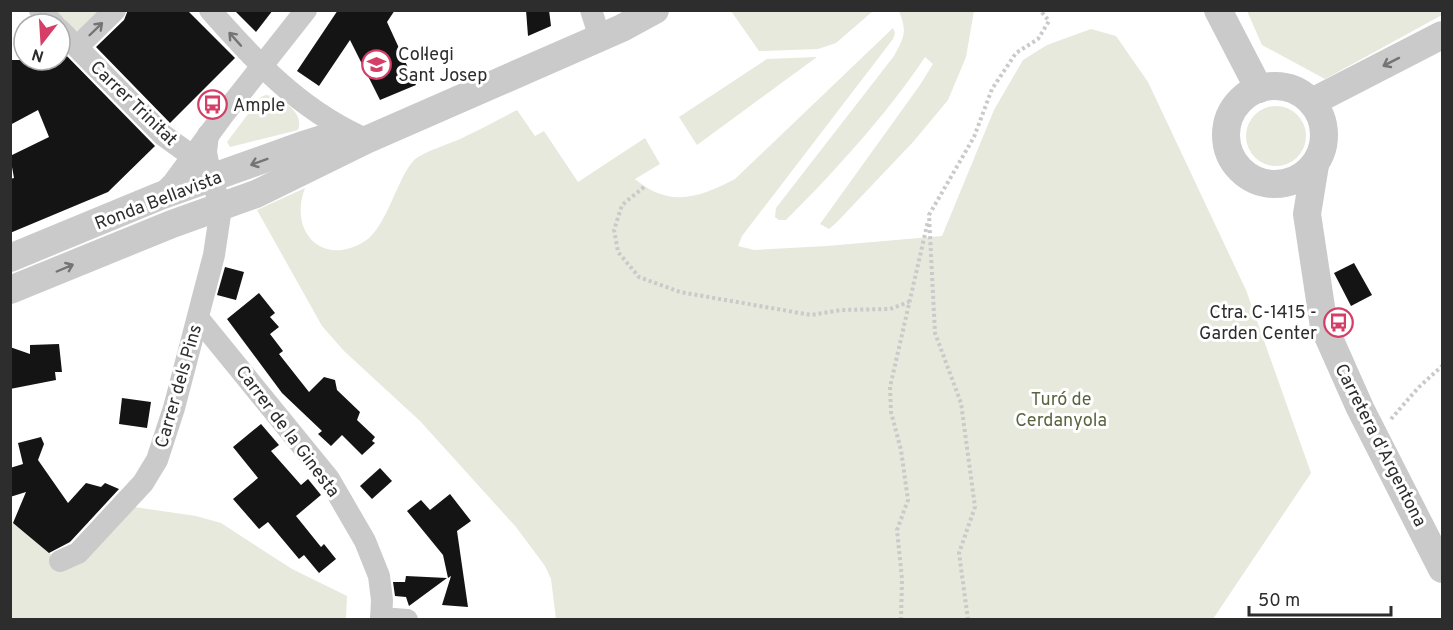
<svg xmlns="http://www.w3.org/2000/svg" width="1453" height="630" font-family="Overpass,sans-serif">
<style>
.green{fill:#e6e9dc}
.building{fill:#141414}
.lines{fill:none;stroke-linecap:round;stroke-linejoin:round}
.path{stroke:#cacaca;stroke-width:4;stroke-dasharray:3 3;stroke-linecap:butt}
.minor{stroke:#cacaca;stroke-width:22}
.tertiary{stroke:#cacaca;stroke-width:28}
.oneway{stroke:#747474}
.labels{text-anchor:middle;stroke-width:6;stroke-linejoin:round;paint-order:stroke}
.poi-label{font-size:18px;fill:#2d2d2d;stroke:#fff;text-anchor:start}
.street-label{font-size:18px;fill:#2d2d2d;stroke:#fff}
.park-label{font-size:18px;fill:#58653f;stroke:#fff}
</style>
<rect width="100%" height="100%" fill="#fff"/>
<g class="green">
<polygon points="1442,10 1442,15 1325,79 1262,45 1247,11"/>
<polygon points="50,11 100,11 80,31 69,30"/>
<polygon points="731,11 873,10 873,11 836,43 818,49 759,51"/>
<path d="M899,11H974L966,57L948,100L913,142L836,223L829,229L820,224L920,85L933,64L925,57C888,113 834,172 786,220H779L775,217L776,208L894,56C905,36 907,32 899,11Z"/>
<path d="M893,28L895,33L893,39L742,236L738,246L754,250L827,246L942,236L994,110L1023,60L1047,45L1091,29L1116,36L1148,82L1246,290L1311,473L1213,619H556L551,579L545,566L516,527L420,421L344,351L322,326L257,210L305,188C288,232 323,268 365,241C388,227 399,169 418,157C430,150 446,145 460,139C479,130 498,120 517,110L535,136L544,131L578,182L645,138L660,164L635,179C669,208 699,198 735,179Z"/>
<polygon points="817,57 697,145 679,117 767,59"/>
<path d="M266,95C281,98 305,112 298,130L230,147L227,142L261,97Z"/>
<circle cx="1276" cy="136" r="30"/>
<polygon points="134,507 196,516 221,523 292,569 347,596 346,619 11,620 11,525 13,523 53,556"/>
</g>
<g class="building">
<polygon points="128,10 187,10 235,58 170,123 96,47 124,20"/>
<polygon points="234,10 273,10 256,32"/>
<polygon points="338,10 395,10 387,22 416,85 380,100 350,40 319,86 297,71"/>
<polygon points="526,10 549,10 551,26 528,36"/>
<polygon points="60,49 155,146 108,192 10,233 10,179 14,178 10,156 49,137 38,110 10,125 10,60 60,60"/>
<polygon points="1354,263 1372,295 1351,306 1334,273"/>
<polygon points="225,267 244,272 236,300 217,295"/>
<polygon points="259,293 275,313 270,317 279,327 270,334 283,351 279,354 309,392 324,377 335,380 337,390 360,412 357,420 375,437 372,441 375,443 362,455 342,435 331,446 318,434 322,431 282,393 227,319"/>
<polygon points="59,344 62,372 55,372 56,380 10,389 10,347 30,354 30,345"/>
<polygon points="122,398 151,402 147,428 119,424"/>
<polygon points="261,424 279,445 271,451 301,485 308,479 321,495 296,516 321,547 324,544 336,559 319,573 304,555 299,559 268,522 259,529 233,499 258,478 233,447"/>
<polygon points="41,437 44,444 38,460 68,503 86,483 101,487 105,483 119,489 70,542 49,553 13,523 26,492 10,497 10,468 23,464 18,443"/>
<polygon points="380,468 392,481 372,499 360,486"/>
<polygon points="450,494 471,521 457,531 468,607 442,605 451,576 448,578 443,555 407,511 421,500 430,510"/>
<polygon points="406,576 447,578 409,606 406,597 395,596 393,582 405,582"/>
</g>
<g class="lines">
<g class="path">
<polyline points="644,187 622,205 614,230 618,252 639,277 680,292 811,315 841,310 890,309 909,302"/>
<polyline points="1391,419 1418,388 1442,366"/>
<polyline points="901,620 902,579 897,530 908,500 901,450 891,412 890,387 928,221"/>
<polyline points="968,620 959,553 975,507 961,403 935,333 929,215 974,137 992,89 1016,53 1038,39 1049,21 1040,10"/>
</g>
<g class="minor">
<polyline points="40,10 54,24"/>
<path d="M210,10C255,61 297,107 359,136"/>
<polyline points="591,10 600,38"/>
<polyline points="60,30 163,135 203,164"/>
<polyline points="77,47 115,10"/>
<polyline points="161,195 173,183 224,114 306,10"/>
<polyline points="198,318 329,479 365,541 379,576 382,600 381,620"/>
<polyline points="60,561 78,553 143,483 157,460 174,408 214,255 221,208 210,173 206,152 208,135"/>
<polyline points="381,618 407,620"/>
</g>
<g class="tertiary">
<polyline points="1218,10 1259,89"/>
<circle cx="1275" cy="135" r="49"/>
<polyline points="1312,102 1442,35"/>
<polyline points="1315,165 1307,214 1324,327 1360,408 1442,569"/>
<polyline points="10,258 160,196 306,144 325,138 354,139"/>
<polyline points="10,290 172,224 256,194 366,140 622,28 655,10"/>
</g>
</g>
<defs><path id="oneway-shaft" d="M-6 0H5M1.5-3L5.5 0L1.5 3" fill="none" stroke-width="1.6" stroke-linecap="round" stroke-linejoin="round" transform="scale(1.5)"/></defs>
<g class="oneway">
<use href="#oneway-shaft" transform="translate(96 29) rotate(-44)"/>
<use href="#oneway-shaft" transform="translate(235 39) rotate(-132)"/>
<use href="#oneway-shaft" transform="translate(1391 62) rotate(153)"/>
<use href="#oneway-shaft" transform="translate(259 162) rotate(160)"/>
<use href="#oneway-shaft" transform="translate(65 268) rotate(-23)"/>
</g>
<defs>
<symbol id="school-ring" viewBox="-11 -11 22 22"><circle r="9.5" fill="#fff" stroke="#d53e67" stroke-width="1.5"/><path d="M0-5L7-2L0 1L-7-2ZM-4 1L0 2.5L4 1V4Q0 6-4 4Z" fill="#d53e67"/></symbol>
<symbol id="bus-ring" viewBox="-11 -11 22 22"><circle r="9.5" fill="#fff" stroke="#d53e67" stroke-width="1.5"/><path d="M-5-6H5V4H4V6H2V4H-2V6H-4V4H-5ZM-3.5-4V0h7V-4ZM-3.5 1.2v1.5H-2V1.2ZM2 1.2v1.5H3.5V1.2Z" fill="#d53e67"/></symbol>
</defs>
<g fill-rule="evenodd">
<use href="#school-ring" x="360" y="48" width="33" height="33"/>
<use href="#bus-ring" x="196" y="88" width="33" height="33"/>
<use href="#bus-ring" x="1322" y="306" width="33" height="33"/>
</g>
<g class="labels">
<g class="poi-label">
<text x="398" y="60">Col·legi<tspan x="398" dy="21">Sant Josep</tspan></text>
<text x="233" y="111">Ample</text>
<text x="1317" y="318" text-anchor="end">Ctra. C-1415 -<tspan x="1317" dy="21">Garden Center</tspan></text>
</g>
<g class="street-label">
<text transform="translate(134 103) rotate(44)" y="6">Carrer Trinitat</text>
<text transform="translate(158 200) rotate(-21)" y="6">Ronda Bellavista</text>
<text transform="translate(178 386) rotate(-74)" y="6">Carrer dels Pins</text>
<text transform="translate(288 431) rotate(53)" y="6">Carrer de la Ginesta</text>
<text transform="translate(1381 445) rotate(63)" y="6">Carretera d'Argentona</text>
</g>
<g class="park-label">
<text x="1061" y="405">Turó de<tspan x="1061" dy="21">Cerdanyola</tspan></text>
</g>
</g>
<rect width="1453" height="630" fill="none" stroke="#2d2d2d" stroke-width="24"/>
<g transform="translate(42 42) rotate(197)"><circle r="28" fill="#ffffff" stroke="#ababab" stroke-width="1.5"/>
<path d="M0-4.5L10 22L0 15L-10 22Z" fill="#d53e67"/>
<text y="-9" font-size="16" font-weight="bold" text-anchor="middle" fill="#2d2d2d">N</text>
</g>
<path d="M1249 606v9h142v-9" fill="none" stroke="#2d2d2d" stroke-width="3"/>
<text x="1258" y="606" font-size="18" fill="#2d2d2d" stroke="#ffffff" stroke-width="4.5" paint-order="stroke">50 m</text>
</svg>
